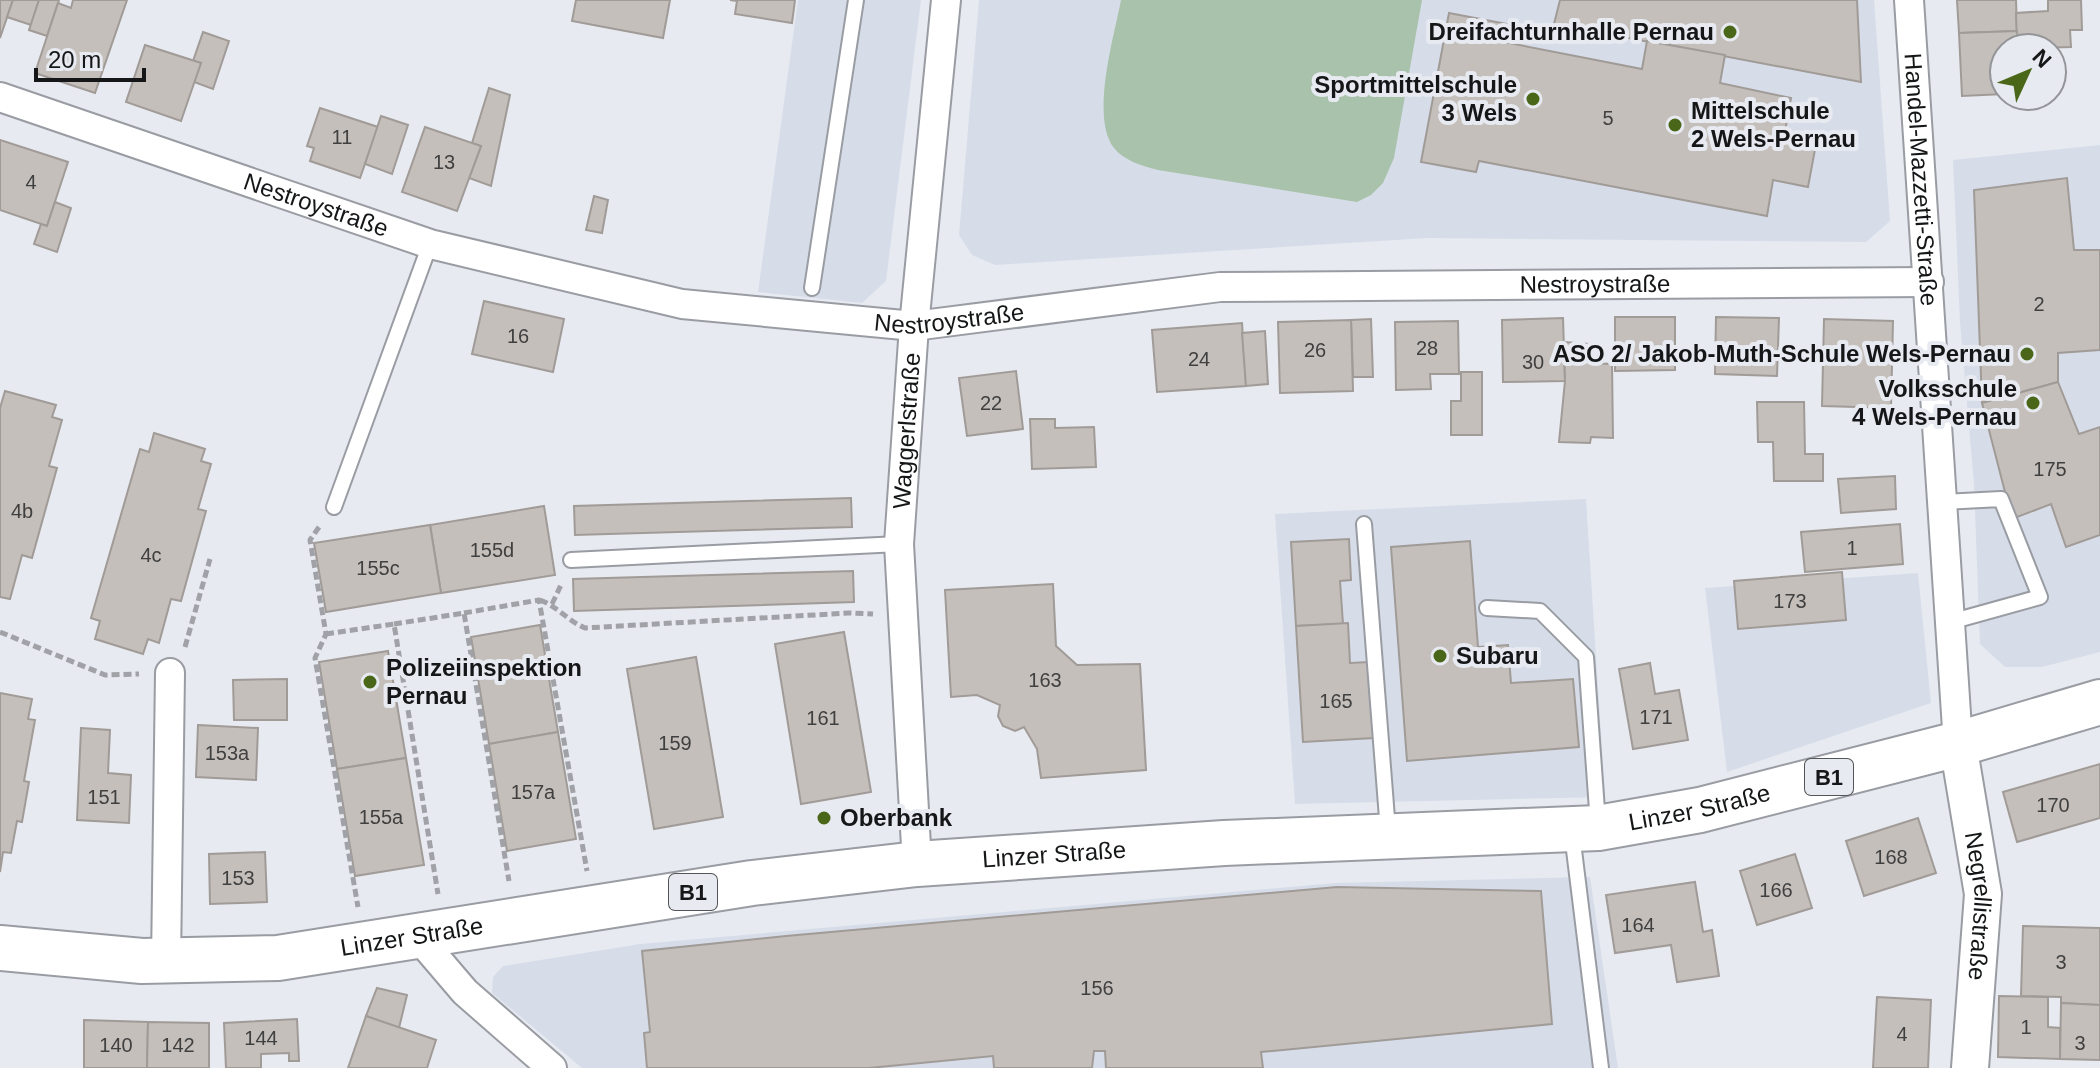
<svg xmlns="http://www.w3.org/2000/svg" width="2100" height="1068" font-family="Arial,sans-serif">
<style>
.built{fill:#d6dde9}
.green{fill:#a9c2ab}
.building{fill:#c5bfbb;stroke:#a19b98;stroke-width:2}
.lines{fill:none;stroke-linecap:round;stroke-linejoin:round}
.service-casing{stroke:#999ca2;stroke-width:18}
.minor-casing{stroke:#999ca2;stroke-width:32}
.tertiary-casing{stroke:#999ca2;stroke-width:40}
.primary-casing{stroke:#999ca2;stroke-width:48}
.path{stroke:#a0a2a7;stroke-width:5;stroke-dasharray:8 4;stroke-linecap:butt}
.service{stroke:#fff;stroke-width:14}
.minor{stroke:#fff;stroke-width:28}
.tertiary{stroke:#fff;stroke-width:36}
.primary{stroke:#fff;stroke-width:44}
.poi-dot{fill:#4a6618;stroke:#e7eaf0;stroke-width:3}
.labels{text-anchor:middle;stroke-width:8;stroke-linejoin:round;paint-order:stroke}
.number-label{font-size:20px;fill:#404040}
.shield{fill:#e7eaf0;stroke:#535658;stroke-width:2}
.shield-label{font-size:22px;font-weight:bold;fill:#141617}
.poi-label{font-size:24px;font-weight:bold;fill:#141617;stroke:#e7eaf0;text-anchor:end}
.street-label{font-size:24px;fill:#141617;stroke:#e7eaf0}
</style>
<rect width="100%" height="100%" fill="#e7eaf0"/>
<g class="built">
<polygon points="798,0 921,0 886,281 862,303 758,292"/>
<polygon points="979,0 1874,0 1890,221 1866,242 1428,238 995,265 972,255 959,235"/>
<polygon points="2100,145 2100,652 2042,667 2005,667 1980,644 1974,485 1960,322 1953,160"/>
<polygon points="1586,499 1605,797 1295,804 1275,514"/>
<polygon points="1918,573 1931,703 1727,772 1705,588"/>
<polygon points="1590,877 1618,1068 582,1068 492,993 493,977 503,966 640,944 1336,883"/>
</g>
<path class="green" d="M1121,0H1422L1394,158L1383,183L1371,195L1357,202L1158,170C1143,166 1124,161 1114,148C1090,117 1114,37 1121,0Z"/>
<g class="building">
<polygon points="0,0 13,0 0,38"/>
<polygon points="13,0 39,0 31,25 7,17"/>
<polygon points="39,0 59,0 47,36 29,30"/>
<polygon points="73,0 127,0 95,93 35,73 58,3 71,8"/>
<polygon points="576,0 670,0 663,38 572,21"/>
<polygon points="730,0 795,0 792,23 735,14 737,1"/>
<polygon points="1560,0 1857,0 1861,82 1554,24"/>
<polygon points="1957,0 2016,0 2017,31 1959,33"/>
<polygon points="2048,0 2081,0 2082,30 2070,30 2071,47 2036,48 2036,44 2017,45 2016,13 2048,11"/>
<polygon points="1449,13 1507,24 1504,42 1642,69 1647,41 1725,55 1720,83 1791,98 1784,137 1816,144 1808,187 1773,180 1767,216 1479,161 1476,172 1421,162"/>
<polygon points="2017,31 2018,48 2004,48 2004,94 1962,96 1959,33"/>
<polygon points="203,32 229,41 213,89 194,82 201,63 193,61"/>
<polygon points="145,45 201,63 181,121 126,102"/>
<polygon points="489,88 510,95 491,186 469,178 481,146 472,143"/>
<polygon points="320,108 378,127 360,178 310,161 314,148 307,146"/>
<polygon points="381,116 408,125 392,174 365,164"/>
<polygon points="425,127 481,146 457,211 402,192"/>
<polygon points="0,140 68,162 47,226 0,210"/>
<polygon points="2067,178 2074,250 2100,250 2100,350 2058,353 2058,382 1982,403 1974,190"/>
<polygon points="594,196 608,200 602,233 586,230"/>
<polygon points="55,202 71,208 57,252 34,244 41,224 47,226"/>
<polygon points="484,301 564,319 553,372 472,354"/>
<polygon points="1615,317 1675,317 1675,370 1615,371"/>
<polygon points="1716,317 1779,318 1777,376 1715,374"/>
<polygon points="1563,318 1565,381 1503,382 1502,320"/>
<polygon points="1371,319 1373,377 1353,377 1351,320"/>
<polygon points="1824,319 1893,321 1891,408 1822,406"/>
<polygon points="1351,320 1353,391 1280,393 1278,322"/>
<polygon points="1458,321 1459,374 1430,374 1431,389 1396,390 1395,322"/>
<polygon points="1242,323 1246,386 1157,392 1152,330"/>
<polygon points="1265,331 1268,384 1246,386 1242,333"/>
<polygon points="1564,342 1588,344 1590,363 1612,364 1613,438 1591,437 1590,443 1559,442 1565,381"/>
<polygon points="1016,371 1023,429 967,436 959,378"/>
<polygon points="1461,372 1482,372 1482,435 1451,435 1451,401 1461,401"/>
<polygon points="2058,382 2079,434 2100,427 2100,535 2066,547 2051,504 2012,519 1982,403"/>
<polygon points="5,391 56,405 52,417 62,420 49,466 57,468 32,558 22,555 10,599 0,597 0,408"/>
<polygon points="1757,402 1804,402 1805,454 1823,454 1823,481 1774,481 1773,442 1758,442"/>
<polygon points="1030,419 1055,419 1055,428 1094,427 1096,467 1032,469"/>
<polygon points="154,433 205,449 201,461 211,464 198,509 206,511 181,601 171,599 159,643 148,639 143,654 95,639 100,621 91,618 140,449 149,452"/>
<polygon points="1895,476 1896,509 1841,513 1838,479"/>
<polygon points="851,498 852,527 575,535 574,506"/>
<polygon points="544,506 555,575 441,593 430,525"/>
<polygon points="1900,524 1903,564 1805,572 1801,532"/>
<polygon points="430,525 441,593 326,612 314,543"/>
<polygon points="1349,539 1351,580 1340,581 1343,624 1296,626 1291,542"/>
<polygon points="1470,541 1478,647 1508,645 1511,683 1573,679 1579,747 1407,761 1391,547"/>
<polygon points="853,571 854,602 574,611 573,579"/>
<polygon points="1842,572 1846,620 1738,629 1734,581"/>
<polygon points="1053,584 1056,646 1077,665 1140,664 1146,770 1041,778 1037,749 1024,727 1015,731 1003,726 998,716 1000,705 977,695 951,697 945,590"/>
<polygon points="1348,623 1350,663 1369,662 1374,738 1303,742 1296,626"/>
<polygon points="540,625 558,732 489,744 471,637"/>
<polygon points="844,632 871,792 801,804 775,644"/>
<polygon points="388,651 406,758 337,769 319,662"/>
<polygon points="696,657 723,817 654,829 627,669"/>
<polygon points="1650,663 1655,694 1679,690 1688,740 1633,749 1619,669"/>
<polygon points="287,679 287,720 234,720 233,680"/>
<polygon points="0,693 32,699 28,719 35,720 24,781 29,782 22,822 17,821 11,853 3,852 0,872"/>
<polygon points="198,725 258,728 256,780 196,777"/>
<polygon points="81,728 110,730 108,773 131,775 129,823 77,820"/>
<polygon points="558,732 576,839 507,851 489,744"/>
<polygon points="406,758 424,865 355,876 337,769"/>
<polygon points="2100,764 2100,818 2017,842 2003,792"/>
<polygon points="1918,818 1936,873 1864,896 1846,841"/>
<polygon points="265,852 267,902 210,904 209,854"/>
<polygon points="1795,854 1812,908 1757,925 1740,871"/>
<polygon points="1695,882 1703,932 1712,930 1719,976 1677,982 1671,945 1615,953 1606,895"/>
<polygon points="1337,887 1541,891 1552,1024 1261,1052 1263,1068 1106,1068 1105,1051 1094,1051 1092,1068 994,1068 993,1056 869,1068 647,1068 644,1033 650,1032 642,951 786,936"/>
<polygon points="2023,926 2100,928 2100,1005 2061,1003 2061,997 2021,996"/>
<polygon points="377,988 407,995 399,1028 366,1016"/>
<polygon points="1999,996 2048,997 2048,1027 2060,1028 2060,1059 1998,1057"/>
<polygon points="1877,997 1931,1000 1928,1068 1873,1068"/>
<polygon points="2061,1003 2100,1005 2100,1060 2060,1059"/>
<polygon points="366,1016 436,1040 427,1068 348,1068"/>
<polygon points="297,1019 299,1061 289,1061 289,1053 261,1054 261,1068 226,1068 224,1023"/>
<polygon points="84,1020 148,1022 147,1068 84,1068"/>
<polygon points="148,1022 209,1023 209,1068 147,1068"/>
</g>
<g class="lines">
<defs>
<g id="service">
<polyline points="812,288 856,0"/>
<polyline points="1943,502 2001,499 2040,597 1950,622"/>
<polyline points="334,507 430,244"/>
<polyline points="1364,524 1388,831"/>
<polyline points="571,560 899,544"/>
<polyline points="1487,608 1540,611 1586,657 1598,824"/>
<polyline points="1572,834 1601,1068"/>
</g>
<g id="minor">
<path id="s1" d="M1909,0L1958,744"/>
<path id="s2" d="M0,97L430,244L682,304L914,326L1220,287L1929,282"/>
<path id="s3" d="M917,864L899,544L914,326L946,0"/>
<polyline points="418,937 465,992 552,1068"/>
<polyline points="166,962 170,673"/>
</g>
<g id="tertiary">
<path id="s4" d="M1958,744L1983,894L1970,1068"/>
</g>
<g id="primary">
<path id="s5" d="M0,948L142,961L278,958L752,883L917,864L1224,843L1598,828L1700,810L1958,744L2100,702"/>
</g>
</defs>
<use href="#service" class="service-casing"/>
<use href="#minor" class="minor-casing"/>
<use href="#tertiary" class="tertiary-casing"/>
<use href="#primary" class="primary-casing"/>
<g class="path">
<polyline points="319,527 310,540 326,634 315,658 358,907"/>
<path d="M540,600C557,606 568,621 585,628L849,613L873,614"/>
<polyline points="552,604 562,583"/>
<polyline points="464,613 539,600 587,871"/>
<polyline points="394,624 464,613 509,881"/>
<polyline points="0,632 105,675 139,674"/>
<polyline points="326,634 394,624 438,894"/>
<polyline points="185,647 210,559"/>
</g>
<use href="#service" class="service"/>
<use href="#minor" class="minor"/>
<use href="#tertiary" class="tertiary"/>
<use href="#primary" class="primary"/>
</g>
<g class="poi-dot">
<circle cx="1730" cy="32" r="8"/>
<circle cx="1533" cy="99" r="8"/>
<circle cx="1675" cy="125" r="8"/>
<circle cx="2027" cy="354" r="8"/>
<circle cx="2033" cy="403" r="8"/>
<circle cx="1440" cy="656" r="8"/>
<circle cx="370" cy="682" r="8"/>
<circle cx="824" cy="818" r="8"/>
</g>
<g class="labels">
<g class="number-label">
<text x="1608" y="125">5</text>
<text x="342" y="144">11</text>
<text x="444" y="169">13</text>
<text x="31" y="189">4</text>
<text x="2039" y="311">2</text>
<text x="518" y="343">16</text>
<text x="1427" y="355">28</text>
<text x="1315" y="357">26</text>
<text x="1199" y="366">24</text>
<text x="1533" y="369">30</text>
<text x="991" y="410">22</text>
<text x="2050" y="476">175</text>
<text x="22" y="518">4b</text>
<text x="1852" y="555">1</text>
<text x="492" y="557">155d</text>
<text x="151" y="562">4c</text>
<text x="378" y="575">155c</text>
<text x="1790" y="608">173</text>
<text x="1045" y="687">163</text>
<text x="1336" y="708">165</text>
<text x="1656" y="724">171</text>
<text x="823" y="725">161</text>
<text x="675" y="750">159</text>
<text x="227" y="760">153a</text>
<text x="533" y="799">157a</text>
<text x="104" y="804">151</text>
<text x="2053" y="812">170</text>
<text x="381" y="824">155a</text>
<text x="1891" y="864">168</text>
<text x="238" y="885">153</text>
<text x="1776" y="897">166</text>
<text x="1638" y="932">164</text>
<text x="2061" y="969">3</text>
<text x="1097" y="995">156</text>
<text x="2026" y="1034">1</text>
<text x="1902" y="1041">4</text>
<text x="261" y="1045">144</text>
<text x="2080" y="1050">3</text>
<text x="116" y="1052">140</text>
<text x="178" y="1052">142</text>
</g>
<g class="shield">
<rect x="1805" y="759" width="48" height="36" rx="6"/>
<rect x="669" y="874" width="48" height="36" rx="6"/>
</g>
<g class="shield-label">
<text x="1829" y="785">B1</text>
<text x="693" y="900">B1</text>
</g>
<g class="poi-label">
<text x="1714" y="40">Dreifachturnhalle Pernau</text>
<text x="1517" y="93">Sportmittelschule<tspan x="1517" dy="28">3 Wels</tspan></text>
<text x="1691" y="119" text-anchor="start">Mittelschule<tspan x="1691" dy="28">2 Wels-Pernau</tspan></text>
<text x="2011" y="362">ASO 2/ Jakob-Muth-Schule Wels-Pernau</text>
<text x="2017" y="397">Volksschule<tspan x="2017" dy="28">4 Wels-Pernau</tspan></text>
<text x="1456" y="664" text-anchor="start">Subaru</text>
<text x="386" y="676" text-anchor="start">Polizeiinspektion<tspan x="386" dy="28">Pernau</tspan></text>
<text x="840" y="826" text-anchor="start">Oberbank</text>
</g>
<g class="street-label">
<text dy="8" stroke="none"><textPath href="#s1" startOffset="180">Handel-Mazzetti-Straße</textPath></text>
<text dy="8" stroke="none"><textPath href="#s2" startOffset="334">Nestroystraße</textPath></text>
<text dy="8" stroke="none"><textPath href="#s2" startOffset="1630">Nestroystraße</textPath></text>
<text dy="8" stroke="none"><textPath href="#s2" startOffset="982">Nestroystraße</textPath></text>
<text dy="8" stroke="none"><textPath href="#s3" startOffset="434">Waggerlstraße</textPath></text>
<text dy="8" stroke="none"><textPath href="#s5" startOffset="1710">Linzer Straße</textPath></text>
<text dy="8" stroke="none"><textPath href="#s5" startOffset="1062">Linzer Straße</textPath></text>
<text dy="8" stroke="none"><textPath href="#s4" startOffset="164">Negrellistraße</textPath></text>
<text dy="8" stroke="none"><textPath href="#s5" startOffset="414">Linzer Straße</textPath></text>
</g>
</g>
<g transform="translate(2028 72) rotate(46)"><circle r="38" fill="#e7eaf0" stroke="#939599" stroke-width="2"/>
<path d="M0-6L14 30L0 20L-14 30Z" fill="#4a6618"/>
<text y="-12" font-size="22" font-weight="bold" text-anchor="middle" fill="#141617">N</text>
</g>
<path d="M36 68v12h108v-12" fill="none" stroke="#141617" stroke-width="4"/>
<text x="48" y="68" font-size="24" fill="#141617" stroke="#e7eaf0" stroke-width="6" paint-order="stroke">20 m</text>
</svg>
